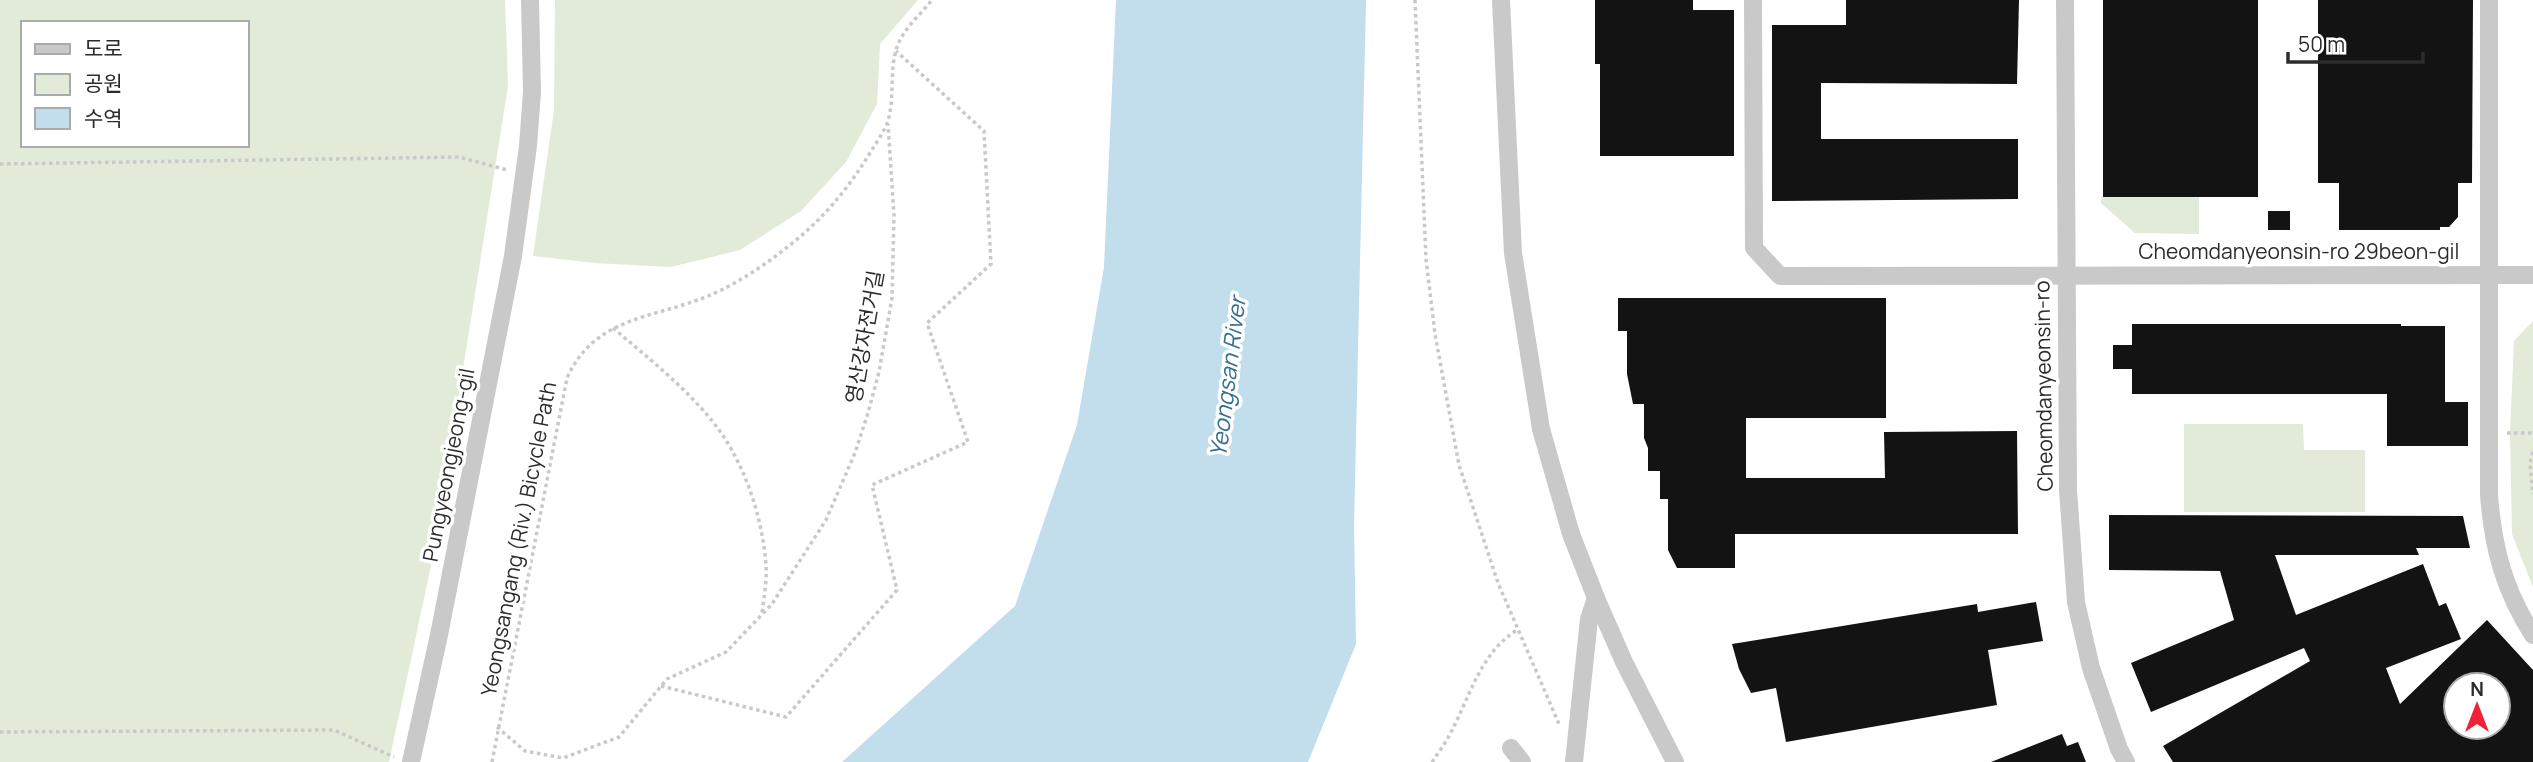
<svg xmlns="http://www.w3.org/2000/svg" width="2533" height="762" font-family="Manrope,'Noto Sans KR',sans-serif">
<style>
.green{fill:#e2ebd8;fill-rule:evenodd}
.water{fill:#c2ddec}
.building{fill:#131313;fill-rule:evenodd}
.lines{fill:none;stroke-linecap:round;stroke-linejoin:round}
.path{stroke:#c9c9c9;stroke-width:3.5;stroke-dasharray:3.5 3.5;stroke-linecap:butt}
.minor{stroke:#c9c9c9;stroke-width:18}
.labels{text-anchor:middle;stroke-width:7;stroke-linejoin:round;paint-order:stroke}
.street-label{font-size:21px;fill:#2c2c2c;stroke:#fff}
.water-label{font-size:23px;font-style:italic;fill:#367091;stroke:#fff}
</style>
<rect width="100%" height="100%" fill="#fff"/>
<g class="green">
<path d="M0,0H505L508,86L434,552L389,762H0ZM23,23H247V145H23Z"/>
<polygon points="555,0 918,0 880,44 877,104 846,162 801,211 740,250 671,267 595,263 533,256 554,110"/>
<polygon points="2101,197 2199,197 2199,234 2135,233 2101,203"/>
<polygon points="2533,321 2533,587 2512,534 2510,433 2514,341"/>
<polygon points="2184,424 2303,424 2304,450 2365,450 2365,512 2184,512"/>
</g>
<polygon class="water" points="1116,0 1366,0 1354,525 1356,644 1308,762 842,762 1015,606 1077,425 1104,267"/>
<g class="building">
<polygon points="1595,0 1693,0 1693,10 1734,10 1734,156 1600,156 1600,64 1595,64"/>
<polygon points="1846,0 2019,0 2017,84 1821,83 1821,139 2018,139 2018,199 1772,201 1772,25 1846,25"/>
<rect x="2103" y="0" width="155" height="197"/>
<polygon points="2318,0 2473,0 2472,183 2458,183 2458,217 2449,227 2440,227 2440,230 2339,230 2339,183 2318,183"/>
<rect x="2268" y="211" width="22" height="19"/>
<polygon points="1618,298 1886,298 1886,418 1746,418 1746,478 1885,478 1884,432 2017,431 2018,534 1735,534 1735,568 1677,568 1668,550 1668,499 1660,499 1660,471 1648,471 1648,448 1644,438 1644,404 1633,404 1627,374 1627,331 1618,331"/>
<polygon points="2132,324 2401,324 2401,326 2445,326 2445,402 2468,402 2468,446 2387,446 2387,394 2132,394 2132,369 2113,369 2113,345 2132,345"/>
<path d="M2109,515L2463,516L2470,548H2416L2419,555H2275L2296,615L2423,564L2439,606L2446,603L2461,639L2386,668L2400,704L2487,620L2533,670V762H2173L2163,746L2310,661L2304,648L2151,712L2131,663L2234,620L2220,571L2109,570ZM2456,685H2498V727H2456Z"/>
<polygon points="2036,602 2043,641 1988,650 1997,705 1786,742 1776,688 1751,693 1739,669 1732,644 1977,604 1978,612"/>
<polygon points="2062,734 2067,746 2078,742 2086,762 1991,762"/>
</g>
<g class="lines">
<g class="path">
<polyline points="1415,0 1426,259 1435,334 1459,465 1498,583 1559,724"/>
<polyline points="0,164 459,157 507,170"/>
<path d="M613,328C646,356 680,383 708,416C742,455 762,513 766,565C767,581 764,597 762,613"/>
<polyline points="2507,433 2533,433"/>
<polyline points="2533,452 2530,463 2533,494"/>
<polyline points="661,686 786,717 897,590 872,485 968,442 927,323 991,264 984,131 896,51"/>
<polyline points="497,727 525,751 563,758 619,737 667,679 726,652 772,604 826,520 855,453 868,413 879,372 892,298 894,215 888,124"/>
<polyline points="0,732 334,730 394,757"/>
<path d="M492,762L567,378C595,316 653,319 708,296C737,284 765,265 790,245C823,219 848,189 870,153C876,143 884,132 888,121C895,97 889,70 897,47C903,29 921,14 932,0"/>
<path d="M1432,762C1438,753 1445,744 1450,734C1470,697 1480,653 1517,630"/>
</g>
<g class="minor">
<polyline points="1501,0 1513,253 1541,429 1571,534 1596,598 1624,662 1675,762"/>
<polyline points="1753,0 1754,248 1780,276 2533,275"/>
<polyline points="2065,0 2068,490 2076,602 2091,668 2119,749 2126,762"/>
<path d="M2489,0V495C2493,548 2504,590 2533,635"/>
<polyline points="1511,748 1522,762"/>
<polyline points="411,762 439,635 513,256 528,146 532,92 530,0"/>
<polyline points="1574,762 1589,619 1596,598"/>
</g>
</g>
<g class="labels">
<g class="street-label">
<text x="2299" y="259">Cheomdanyeonsin-ro 29beon-gil</text>
<text transform="translate(865 337) rotate(-80)" y="7">영산강자전거길</text>
<text transform="translate(2044 386) rotate(-91)" y="7">Cheomdanyeonsin-ro</text>
<text transform="translate(449 465) rotate(-79)" y="7">Pungyeongjeong-gil</text>
<text transform="translate(519 539) rotate(-79)" y="7">Yeongsangang (Riv.) Bicycle Path</text>
</g>
<g class="water-label">
<text transform="translate(1228 377) rotate(-83)" y="8">Yeongsan River</text>
</g>
</g>
<rect x="21" y="21" width="228" height="126" fill="#ffffff" stroke="#ababab" stroke-width="2"/>
<rect x="35" y="44" width="35" height="10" fill="#c9c9c9" stroke="#ababab" stroke-width="2"/>
<text x="84" y="56" font-size="21" fill="#2c2c2c">도로</text>
<rect x="35" y="74" width="35" height="21" fill="#e2ebd8" stroke="#ababab" stroke-width="2"/>
<text x="84" y="91" font-size="21" fill="#2c2c2c">공원</text>
<rect x="35" y="108" width="35" height="21" fill="#c2ddec" stroke="#ababab" stroke-width="2"/>
<text x="84" y="126" font-size="21" fill="#2c2c2c">수역</text>
<g transform="translate(2477 706)"><circle r="33" fill="#ffffff" stroke="#ababab" stroke-width="2"/>
<path d="M0-5L12 26L0 18L-12 26Z" fill="#ee2236"/>
<text y="-10" font-size="19" font-weight="bold" text-anchor="middle" fill="#2c2c2c">N</text>
</g>
<path d="M2288 52v10h135v-10" fill="none" stroke="#2c2c2c" stroke-width="3.5"/>
<text x="2298" y="52" font-size="21" fill="#2c2c2c" stroke="#ffffff" stroke-width="5" paint-order="stroke">50 m</text>
</svg>
